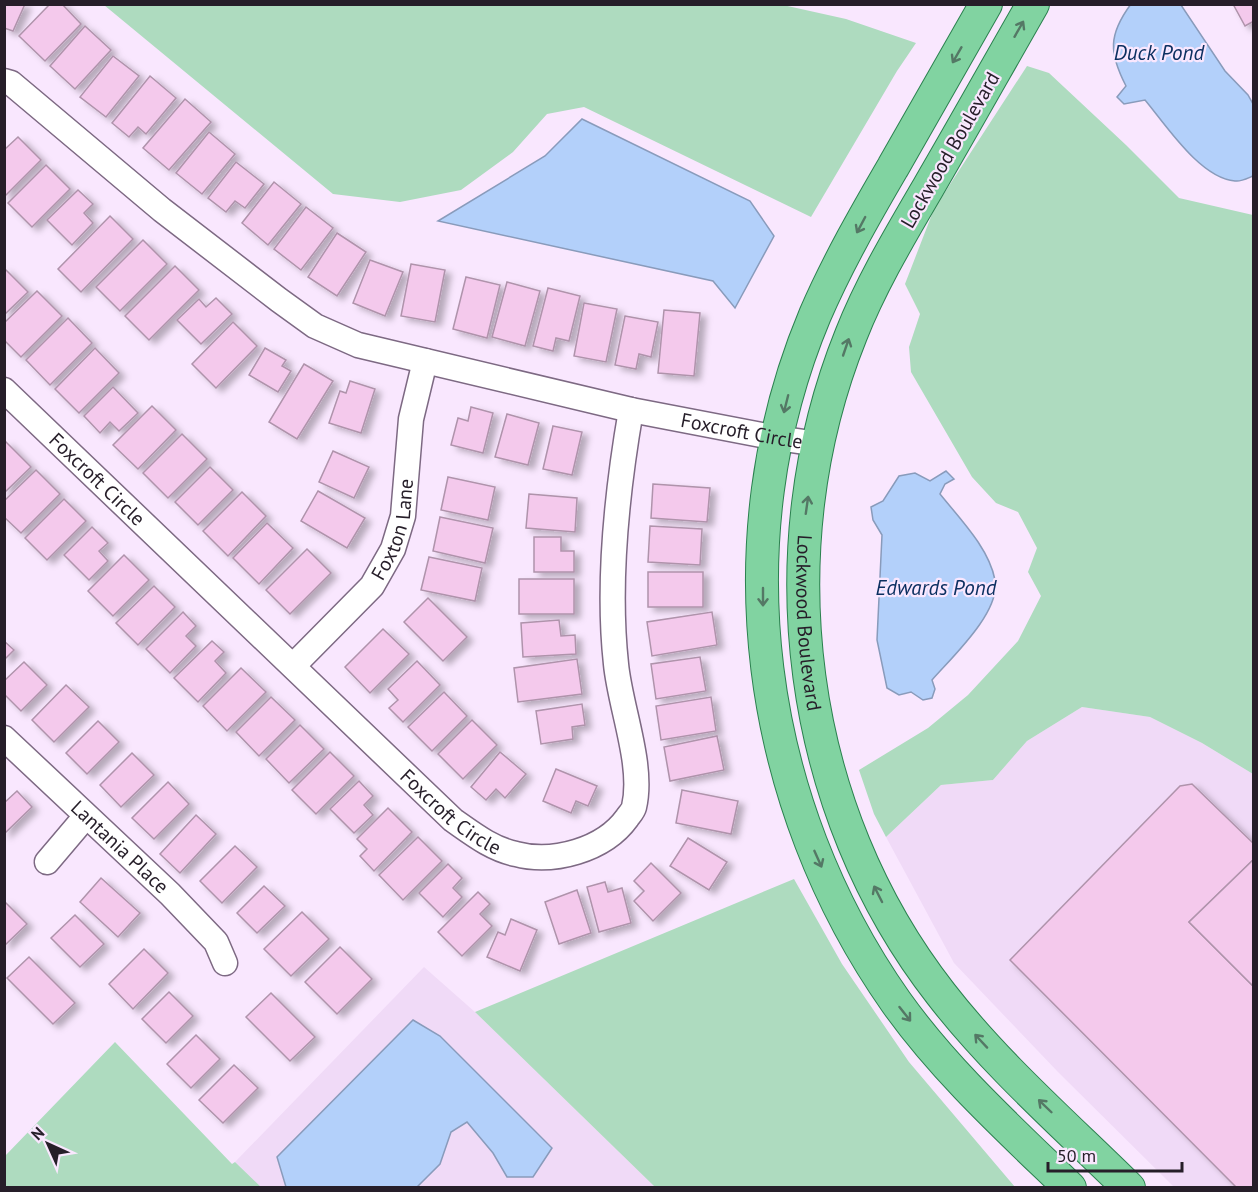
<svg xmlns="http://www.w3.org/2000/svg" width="1258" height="1192" font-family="'PT Sans',sans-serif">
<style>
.built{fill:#f0daf7}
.green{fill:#aedbbf}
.water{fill:#b3d0fa;stroke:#899bbb;stroke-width:1.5}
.building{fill:#f4c9ec;stroke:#af93ab;stroke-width:1.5;filter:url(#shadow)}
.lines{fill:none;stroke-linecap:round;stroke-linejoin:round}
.minor-casing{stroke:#7d6983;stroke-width:27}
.major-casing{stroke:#2b814f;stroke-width:34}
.minor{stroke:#fff;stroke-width:24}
.major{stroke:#81d3a1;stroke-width:32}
.oneway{stroke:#547865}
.labels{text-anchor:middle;stroke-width:4.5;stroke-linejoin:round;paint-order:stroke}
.street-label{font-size:20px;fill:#261e29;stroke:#f9e7fe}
.water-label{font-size:21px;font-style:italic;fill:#0c3061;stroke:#f9e7fe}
</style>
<defs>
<filter id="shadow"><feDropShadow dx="6" dy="4" stdDeviation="3" flood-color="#0004"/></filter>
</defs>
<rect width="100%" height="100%" fill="#f9e7fe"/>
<g class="built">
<polygon points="1082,707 1150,717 1202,743 1253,774 1253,1187 1174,1187 1058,1072 954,963 886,837 941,785 993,780 1027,741"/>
<polygon points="424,967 475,1012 655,1187 417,1187 440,1164 451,1132 467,1121 493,1153 507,1177 440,1036 283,1178 286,1187 261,1187 235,1162"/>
</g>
<g class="green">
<polygon points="783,5 846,19 916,43 897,71 811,217 584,107 547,114 513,152 461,190 400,202 333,194 104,5"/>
<polygon points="1027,66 1049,73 1126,145 1179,198 1253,215 1253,774 1202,743 1150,717 1082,707 1027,741 993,780 941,785 886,837 874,814 859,770 928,728 968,695 1018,641 1041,596 1028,572 1037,548 1018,512 996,503 972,477 911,372 909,347 920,314 905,284 934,209"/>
<polygon points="794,879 842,964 909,1062 1015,1187 655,1187 475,1012"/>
<polygon points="115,1042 232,1164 235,1162 261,1187 5,1187 5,1156"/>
</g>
<g class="water">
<path d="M1131,4L1181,5L1225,71L1248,95L1253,104V176C1248,178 1241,182 1235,181C1200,178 1166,125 1145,100L1124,104L1117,97L1126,86C1109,53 1108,35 1131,4Z"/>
<polygon points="582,119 750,201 774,236 735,308 713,281 438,221 545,156"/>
<path d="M946,471L954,479L945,484L940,494C960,519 989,548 995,580C1001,612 951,658 932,680L935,689L932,698L923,700L911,692L899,695L887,688L877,640L882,535L873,520L871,507L883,501L899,476L915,473L930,481Z"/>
<polygon points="413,1020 440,1036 552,1148 533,1177 507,1177 493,1153 467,1122 451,1132 440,1164 417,1187 286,1187 277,1157"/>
</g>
<g class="building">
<polygon points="4,4 25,4 13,31 4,28"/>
<polygon points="50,4 62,4 81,24 45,61 19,36"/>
<polygon points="1233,4 1254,4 1254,21 1245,26"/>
<polygon points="85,26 111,50 75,89 50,66"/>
<polygon points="113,56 139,76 106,117 80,97"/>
<polygon points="150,76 176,98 146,134 138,127 129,137 112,123"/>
<polygon points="185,99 211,122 169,170 143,148"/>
<polygon points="209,132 235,154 202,194 176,173"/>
<polygon points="18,137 41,160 4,197 4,150"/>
<polygon points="236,162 264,184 245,208 235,201 226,212 208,198"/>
<polygon points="46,165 70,189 32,227 8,203"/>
<polygon points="274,182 301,204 268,245 242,223"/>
<polygon points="78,190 93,204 84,213 93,223 72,245 47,220"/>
<polygon points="306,207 333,228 301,270 274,249"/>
<polygon points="110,216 133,239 81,292 58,269"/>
<polygon points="337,233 366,252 337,296 308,277"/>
<polygon points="143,240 167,264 120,311 96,287"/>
<polygon points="370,260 403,272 385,316 353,303"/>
<polygon points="411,264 445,270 435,322 401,316"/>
<polygon points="175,266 199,290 149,340 125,316"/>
<polygon points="4,268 28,292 4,315"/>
<polygon points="466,277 500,285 487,338 453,329"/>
<polygon points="507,282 540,291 525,346 492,337"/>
<polygon points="548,288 580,296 569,341 556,338 553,351 533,346"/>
<polygon points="37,291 62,316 21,357 4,340 4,323"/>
<polygon points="216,298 232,314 201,344 177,320 199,299 206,307"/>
<polygon points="584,303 617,309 606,362 574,356"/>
<polygon points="664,310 700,313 694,376 658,373"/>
<polygon points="625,316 658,322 651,357 639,354 636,369 615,365"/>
<polygon points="68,318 92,343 50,385 26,360"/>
<polygon points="233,322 257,346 216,388 192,364"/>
<polygon points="95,348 119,373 79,413 55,389"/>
<polygon points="265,348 286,360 282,366 291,371 278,392 249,375"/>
<polygon points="304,364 333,381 297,439 269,422"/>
<polygon points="350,381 375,389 361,433 329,423 340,391 346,393"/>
<polygon points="113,387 138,413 119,431 110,422 100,433 84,416"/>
<polygon points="152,406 176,430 138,469 113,445"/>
<polygon points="471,407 493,413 483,453 451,445 458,418 468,421"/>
<polygon points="507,414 539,423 528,465 495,457"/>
<polygon points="553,426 582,432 572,475 543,469"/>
<polygon points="182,434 207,459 168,498 143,473"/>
<polygon points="6,442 31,467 4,493 4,443"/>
<polygon points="333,451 369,467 354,498 319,482"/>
<polygon points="210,467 233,490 198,525 175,502"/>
<polygon points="36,470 60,494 21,533 4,517 4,501"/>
<polygon points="448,477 495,487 488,520 441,510"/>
<polygon points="653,484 710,488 707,522 651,518"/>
<polygon points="318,491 365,518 347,548 301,521"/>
<polygon points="242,492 266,516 228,556 203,531"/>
<polygon points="529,494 577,498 575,532 526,528"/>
<polygon points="64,499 86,521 47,560 25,538"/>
<polygon points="440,517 493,528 485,563 433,551"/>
<polygon points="267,523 293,548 259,584 233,558"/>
<polygon points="650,526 702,529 700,565 648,562"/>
<polygon points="92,527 108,543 99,551 108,561 89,580 64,555"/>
<polygon points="534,537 561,537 561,551 574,551 574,572 534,572"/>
<polygon points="307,549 331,573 290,614 266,590"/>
<polygon points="124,555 149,580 113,616 88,591"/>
<polygon points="429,557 482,568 475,601 421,590"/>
<rect x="648" y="572" width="55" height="35"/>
<rect x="519" y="579" width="55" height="35"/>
<polygon points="154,586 175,607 138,645 116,623"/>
<polygon points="428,598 467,637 443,661 404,622"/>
<polygon points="183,612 196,626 186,636 196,646 170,673 146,649"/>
<polygon points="712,612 717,645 652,656 647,622"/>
<polygon points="559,620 561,636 575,635 576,654 523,657 521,623"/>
<polygon points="383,629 409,654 370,693 345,667"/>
<polygon points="4,641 14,650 4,660"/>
<polygon points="212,641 224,652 215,661 226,673 198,702 174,678"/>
<polygon points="700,657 706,691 656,699 651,664"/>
<polygon points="577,659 582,694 518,702 514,668"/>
<polygon points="417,661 440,685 403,722 389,708 398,700 388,689"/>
<polygon points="24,662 47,685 21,711 4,694 4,681"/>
<polygon points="241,668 266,692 227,731 203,706"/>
<polygon points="66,685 89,707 54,742 32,720"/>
<polygon points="444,692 467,716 432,751 408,727"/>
<polygon points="271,697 295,720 259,756 236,732"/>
<polygon points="711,697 716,731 661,740 656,706"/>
<polygon points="582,704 585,725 572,727 573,739 541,744 536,711"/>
<polygon points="472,720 497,745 463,779 438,754"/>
<polygon points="98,721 119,742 87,774 66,753"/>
<polygon points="300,725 324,749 289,783 266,759"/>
<polygon points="717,736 724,770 670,781 664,747"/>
<polygon points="330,752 354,776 316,814 292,790"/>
<polygon points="500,752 526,774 505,798 496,789 486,800 471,787"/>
<polygon points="132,753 154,775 121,807 100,785"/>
<polygon points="556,769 597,786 588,806 576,801 571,813 543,801"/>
<polygon points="359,781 373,796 364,805 373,815 354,833 330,809"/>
<polygon points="168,782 189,804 154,839 132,818"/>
<polygon points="1192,784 1254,844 1254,859 1189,922 1254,987 1254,1188 1237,1188 1010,960 1180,786"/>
<polygon points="682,790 738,801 731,834 676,823"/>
<polygon points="17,791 32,807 4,834 4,803"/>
<polygon points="388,808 412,832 374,871 360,856 367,849 357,839"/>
<polygon points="196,815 216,834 180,873 160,854"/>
<polygon points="418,837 442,861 403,900 379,875"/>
<polygon points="688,838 727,862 709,890 670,866"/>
<polygon points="235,846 257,867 222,903 200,881"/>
<polygon points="1254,859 1254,987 1189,922"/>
<polygon points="651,863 681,893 653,921 634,901 644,891 634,881"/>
<polygon points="448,864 462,878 453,888 462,897 443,917 419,893"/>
<polygon points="101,878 140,913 118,937 80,902"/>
<polygon points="605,882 608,892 622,888 631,923 599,932 587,887"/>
<polygon points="264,886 285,906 257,933 237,913"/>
<polygon points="577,890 591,933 559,944 545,902"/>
<polygon points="478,892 490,904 480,914 492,926 462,956 438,932"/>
<polygon points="4,901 27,924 4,946"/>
<polygon points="302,912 329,939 291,976 264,949"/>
<polygon points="75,915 104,944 80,967 51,938"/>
<polygon points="511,919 537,930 520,971 487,957 498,932 505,935"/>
<polygon points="340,947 372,979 337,1014 305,982"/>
<polygon points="144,949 168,973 133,1009 109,984"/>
<polygon points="29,957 75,1003 53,1024 7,978"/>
<polygon points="169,992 193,1016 166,1043 142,1019"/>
<polygon points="271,993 315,1037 290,1061 246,1017"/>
<polygon points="196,1035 220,1059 191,1088 167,1064"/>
<polygon points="234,1065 258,1088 223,1123 199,1100"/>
</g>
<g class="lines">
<defs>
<g id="minor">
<path id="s1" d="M4,81L11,83L162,210L279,300L315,326L358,345L631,410L777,438L818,444"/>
<path id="s2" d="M4,390L453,820C473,834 492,849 516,854C553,864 604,850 627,818C629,815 633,811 634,807C644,765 620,707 616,664C607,582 617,491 631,410"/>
<path id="s3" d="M293,666L372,586L393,549L403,516L411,419L425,361"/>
<path id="s4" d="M4,738L170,894L216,942L225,963"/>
<polyline points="47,862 86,816"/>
</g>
<g id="major">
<path d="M986,4C955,59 924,113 893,167C865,215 837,264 815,315C720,541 756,803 896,1002C945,1071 1009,1129 1070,1188"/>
<path id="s5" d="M1033,4C998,65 964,126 929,186C901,234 871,284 851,335C764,551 797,810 941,994C996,1065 1065,1125 1129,1188"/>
</g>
</defs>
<use href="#minor" class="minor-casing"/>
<use href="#major" class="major-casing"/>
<use href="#minor" class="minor"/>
<use href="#major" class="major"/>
</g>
<defs><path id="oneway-shaft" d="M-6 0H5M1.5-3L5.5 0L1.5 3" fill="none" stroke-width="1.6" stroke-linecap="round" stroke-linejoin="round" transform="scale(1.5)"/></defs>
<g class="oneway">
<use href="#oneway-shaft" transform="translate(1019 29) rotate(-60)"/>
<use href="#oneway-shaft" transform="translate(957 55) rotate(120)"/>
<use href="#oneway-shaft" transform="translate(861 225) rotate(118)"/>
<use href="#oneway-shaft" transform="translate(846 347) rotate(-71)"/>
<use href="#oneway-shaft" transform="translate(786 404) rotate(104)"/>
<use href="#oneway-shaft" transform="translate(807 505) rotate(-82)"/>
<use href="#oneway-shaft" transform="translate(763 597) rotate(90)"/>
<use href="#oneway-shaft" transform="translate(818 859) rotate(66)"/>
<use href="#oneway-shaft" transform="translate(878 894) rotate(-117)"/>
<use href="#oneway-shaft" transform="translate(905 1014) rotate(52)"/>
<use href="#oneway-shaft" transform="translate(981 1041) rotate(-133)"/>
<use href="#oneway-shaft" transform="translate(1045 1106) rotate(-136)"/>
</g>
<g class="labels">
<g class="street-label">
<text transform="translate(950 150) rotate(-60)" y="7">Lockwood Boulevard</text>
<text dy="7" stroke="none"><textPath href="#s1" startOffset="837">Foxcroft Circle</textPath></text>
<text dy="7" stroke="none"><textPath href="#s2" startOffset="129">Foxcroft Circle</textPath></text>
<text dy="7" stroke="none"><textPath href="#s3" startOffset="174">Foxton Lane</textPath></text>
<text dy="7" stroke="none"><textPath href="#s5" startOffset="672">Lockwood Boulevard</textPath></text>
<text dy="7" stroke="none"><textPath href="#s2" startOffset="615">Foxcroft Circle</textPath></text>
<text dy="7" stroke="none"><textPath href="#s4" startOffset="159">Lantania Place</textPath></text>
</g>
<g class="water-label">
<text x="1159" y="60">Duck Pond</text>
<text x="936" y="595">Edwards Pond</text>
</g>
</g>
<rect width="1258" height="1192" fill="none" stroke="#261e29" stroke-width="12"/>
<g transform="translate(48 1144) rotate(315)" stroke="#f9e7fe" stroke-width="4.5" paint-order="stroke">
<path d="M0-4.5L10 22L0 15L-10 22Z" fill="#261e29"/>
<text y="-9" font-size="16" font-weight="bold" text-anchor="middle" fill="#261e29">N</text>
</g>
<path d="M1048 1162v9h134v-9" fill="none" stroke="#261e29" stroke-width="3"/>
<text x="1057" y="1162" font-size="18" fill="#261e29" stroke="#f9e7fe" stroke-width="4.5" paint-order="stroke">50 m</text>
</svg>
